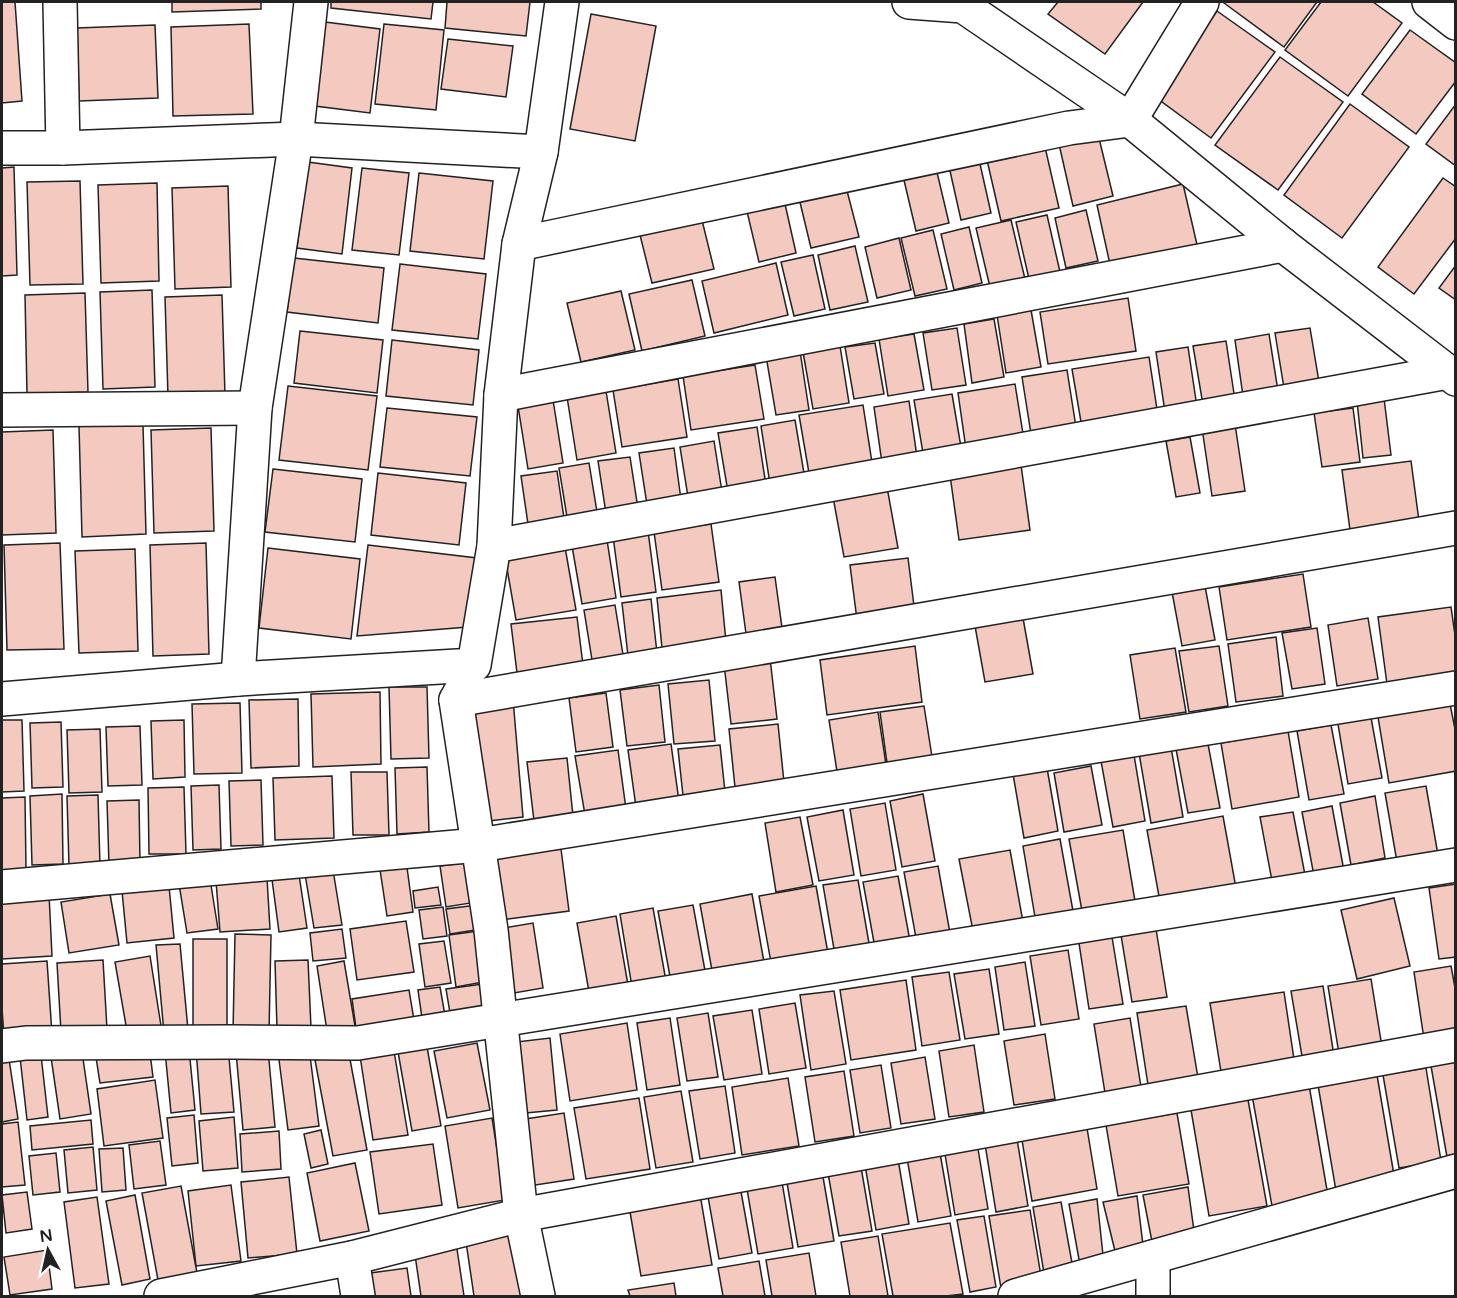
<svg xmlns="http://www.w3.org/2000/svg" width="1457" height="1298" font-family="'Varela Round',sans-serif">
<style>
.building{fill:#f3c9c0;stroke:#222;stroke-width:1.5}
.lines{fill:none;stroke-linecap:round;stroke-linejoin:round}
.minor-casing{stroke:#222;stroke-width:36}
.tertiary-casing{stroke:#222;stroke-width:36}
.minor{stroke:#fff;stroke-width:33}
.tertiary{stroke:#fff;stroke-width:33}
</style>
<rect width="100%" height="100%" fill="#fff"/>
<g class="building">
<polygon points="2,2 15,2 22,101 2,103"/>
<polygon points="172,2 261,2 261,9 172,12"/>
<polygon points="331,2 433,2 431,19 331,8"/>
<polygon points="447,2 530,2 526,36 445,28"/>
<polygon points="1058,2 1143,2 1105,54 1048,14"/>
<polygon points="1225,2 1317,2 1284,47 1224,3"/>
<polygon points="1321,2 1373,2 1402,23 1348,96 1285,50"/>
<polygon points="1217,11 1275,52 1211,138 1154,96"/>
<polygon points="591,14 656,26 635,141 570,129"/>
<polygon points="325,22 380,29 370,113 315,106"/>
<polygon points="249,24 253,114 173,116 171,27"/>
<polygon points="384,24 444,30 436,110 375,104"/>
<polygon points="155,25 158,98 79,101 77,28"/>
<polygon points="1410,30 1456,63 1456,81 1416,134 1362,94"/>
<polygon points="448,39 513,46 506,97 441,89"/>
<polygon points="1280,57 1343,102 1278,190 1215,145"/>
<polygon points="1350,104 1409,147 1342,238 1284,195"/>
<polygon points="1456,104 1456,166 1426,144"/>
<polygon points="1098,134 1113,196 1073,206 1059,144"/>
<polygon points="1045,147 1059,208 1001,221 987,160"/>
<polygon points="978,155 991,213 961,220 948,162"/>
<polygon points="308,162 352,168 342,254 297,248"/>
<polygon points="14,167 17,275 2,276 2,168"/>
<polygon points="362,168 409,173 399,255 352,250"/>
<polygon points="936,168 949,223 916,231 903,176"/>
<polygon points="419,173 493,181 484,259 410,251"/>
<polygon points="1443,178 1456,187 1456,238 1414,294 1378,267"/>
<polygon points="80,181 83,284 30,285 27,182"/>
<polygon points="157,183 159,281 101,283 98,185"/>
<polygon points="845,183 859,237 811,248 798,194"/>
<polygon points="1183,184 1198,249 1111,269 1097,205"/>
<polygon points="228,186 231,287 175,289 172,188"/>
<polygon points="783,195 796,253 759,262 745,203"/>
<polygon points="1086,210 1098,261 1066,268 1055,218"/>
<polygon points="700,212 714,269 652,283 638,227"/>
<polygon points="1047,215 1060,272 1029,279 1016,222"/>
<polygon points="1011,220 1025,279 990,287 976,228"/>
<polygon points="969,227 982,283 954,290 941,234"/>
<polygon points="933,230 947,289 915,296 901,238"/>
<polygon points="899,238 911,290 877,298 865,247"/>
<polygon points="855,246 868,302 830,310 818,255"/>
<polygon points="813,255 825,309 794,316 781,262"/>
<polygon points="294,258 384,268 378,323 287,312"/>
<polygon points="776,263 788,315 714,333 702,281"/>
<polygon points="400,264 486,274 478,339 392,330"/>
<polygon points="1456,265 1456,300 1439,288"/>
<polygon points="692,280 705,336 642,351 629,294"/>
<polygon points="152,290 155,387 103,389 100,292"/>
<polygon points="621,291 635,350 581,362 567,303"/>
<polygon points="85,293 88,392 27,394 25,295"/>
<polygon points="222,295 225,395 168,397 165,297"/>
<polygon points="1128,298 1136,351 1048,364 1040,312"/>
<polygon points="1031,310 1041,367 1006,373 997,315"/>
<polygon points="994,319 1004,377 972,383 964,324"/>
<polygon points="957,328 966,385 932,390 923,333"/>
<polygon points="1310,328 1319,382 1284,388 1275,333"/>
<polygon points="300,331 383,340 377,393 294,383"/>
<polygon points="914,334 924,390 888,396 879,339"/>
<polygon points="1269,334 1278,391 1243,396 1235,340"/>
<polygon points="392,340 479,350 473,405 386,396"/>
<polygon points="1226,341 1235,400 1203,405 1193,346"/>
<polygon points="875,343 884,394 854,399 845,347"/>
<polygon points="840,346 849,403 813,409 803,352"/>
<polygon points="1188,347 1197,407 1165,412 1156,352"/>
<polygon points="800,351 809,410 776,415 766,356"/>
<polygon points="1149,357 1158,416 1082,428 1072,369"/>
<polygon points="755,365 764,419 691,430 683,376"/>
<polygon points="1067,370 1076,427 1031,434 1022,377"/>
<polygon points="678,379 687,437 622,447 613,390"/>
<polygon points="1015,384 1024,440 966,449 958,393"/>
<polygon points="288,386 377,396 368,470 279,460"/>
<polygon points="606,391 616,453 577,460 567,397"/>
<polygon points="952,394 962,453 924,459 914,400"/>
<polygon points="1384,398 1391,455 1363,458 1357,401"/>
<polygon points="553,400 563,463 528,469 518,406"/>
<polygon points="909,401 917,457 882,463 874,407"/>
<polygon points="863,405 873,469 810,479 799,415"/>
<polygon points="387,408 477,417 470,476 380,467"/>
<polygon points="1353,408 1360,462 1322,467 1314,413"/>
<polygon points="795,420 805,479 770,484 761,426"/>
<polygon points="1235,424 1245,491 1212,496 1202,428"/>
<polygon points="143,425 146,534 82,537 79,426"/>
<polygon points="757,427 767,492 729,498 718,433"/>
<polygon points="211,428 214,531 154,533 151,430"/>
<polygon points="53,430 56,533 2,535 2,432"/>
<polygon points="1190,437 1200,493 1176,497 1166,441"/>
<polygon points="714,441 723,498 689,503 680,447"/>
<polygon points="674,448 682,507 648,511 639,453"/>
<polygon points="630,457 639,515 607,520 598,461"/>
<polygon points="1411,461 1419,521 1350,530 1342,470"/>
<polygon points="589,463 598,518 568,523 559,468"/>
<polygon points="1021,465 1030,530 959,540 950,475"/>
<polygon points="273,469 362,479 355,542 265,532"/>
<polygon points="557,471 565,525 529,531 521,476"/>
<polygon points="378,473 466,483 459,545 371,535"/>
<polygon points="887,487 898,548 844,557 833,497"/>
<polygon points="711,524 719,582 662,590 654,532"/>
<polygon points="648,531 656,592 621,597 613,536"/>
<polygon points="607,540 616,598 582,604 572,546"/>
<polygon points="60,543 64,649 7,650 4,545"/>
<polygon points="206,543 209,654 153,656 150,545"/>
<polygon points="368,545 477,558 468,627 357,636"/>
<polygon points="565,547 576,610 516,620 505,557"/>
<polygon points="268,548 360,559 351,639 259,628"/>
<polygon points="135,549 138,651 79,653 75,551"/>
<polygon points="908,558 915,614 857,620 850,565"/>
<polygon points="1303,574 1311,627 1227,640 1219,587"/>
<polygon points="775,577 783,635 747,641 739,582"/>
<polygon points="1205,586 1215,640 1182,646 1172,592"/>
<polygon points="721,590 726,642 662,648 657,598"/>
<polygon points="651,599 657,653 628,656 622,603"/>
<polygon points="615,605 624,661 593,666 584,610"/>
<polygon points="1451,607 1456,642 1456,674 1387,684 1378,617"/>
<polygon points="577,617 584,673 518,681 511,624"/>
<polygon points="1023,618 1033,674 985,682 975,626"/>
<polygon points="1368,618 1378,679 1337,686 1328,625"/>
<polygon points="1317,628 1325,684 1292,689 1282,633"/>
<polygon points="1276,637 1283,696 1236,702 1228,644"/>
<polygon points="915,646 922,702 827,715 820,660"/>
<polygon points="1219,646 1228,706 1189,712 1179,651"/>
<polygon points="1175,648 1186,712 1140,719 1130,655"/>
<polygon points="770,658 777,719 731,724 724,664"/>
<polygon points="709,680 715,741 674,744 668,684"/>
<polygon points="659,685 665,742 627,746 620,690"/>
<polygon points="389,687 427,687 429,758 391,759"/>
<polygon points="380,692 381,764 313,767 311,694"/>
<polygon points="606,693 613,747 576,752 569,698"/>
<polygon points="298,699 299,766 251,768 249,700"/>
<polygon points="513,699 523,817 480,822 469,704"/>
<polygon points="240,703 242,773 194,774 192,704"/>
<polygon points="1450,704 1456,734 1456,771 1389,783 1378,717"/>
<polygon points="924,706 933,763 888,770 880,712"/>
<polygon points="878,712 887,771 838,778 829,720"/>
<polygon points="1370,712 1382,778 1348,784 1337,718"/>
<polygon points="2,720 22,720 24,791 2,792"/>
<polygon points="184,720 185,777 153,779 151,721"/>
<polygon points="61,722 63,787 32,788 30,723"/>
<polygon points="778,724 785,792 736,797 729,729"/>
<polygon points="1331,725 1344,794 1309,800 1297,731"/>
<polygon points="140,726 142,785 108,786 106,727"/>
<polygon points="100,729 102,792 69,793 67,730"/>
<polygon points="1288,731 1299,797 1232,809 1221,743"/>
<polygon points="671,744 679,801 636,807 628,750"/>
<polygon points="1208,744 1220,808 1188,813 1176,749"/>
<polygon points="720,745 726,801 684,805 678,749"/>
<polygon points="1171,747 1183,817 1151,823 1139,753"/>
<polygon points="618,750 626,809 585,815 575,756"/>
<polygon points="1134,755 1145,821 1113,827 1101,761"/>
<polygon points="567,758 573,816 534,821 527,762"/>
<polygon points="1091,766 1102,825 1064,832 1054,773"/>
<polygon points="427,767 429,832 397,834 395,768"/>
<polygon points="1047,768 1058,831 1024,838 1013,774"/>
<polygon points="351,772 387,772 389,835 353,835"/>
<polygon points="332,776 334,838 275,840 273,778"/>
<polygon points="261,780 263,845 231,846 229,781"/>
<polygon points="219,785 221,849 193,850 191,786"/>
<polygon points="1426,786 1438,855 1397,862 1385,793"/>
<polygon points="184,787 186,854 149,854 148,788"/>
<polygon points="62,794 63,864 32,865 30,796"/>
<polygon points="923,794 935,861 902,867 890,801"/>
<polygon points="98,795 100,866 69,866 67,796"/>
<polygon points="1375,796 1385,858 1351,865 1340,803"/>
<polygon points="25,797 26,869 2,870 2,798"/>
<polygon points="139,800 140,864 109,865 107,801"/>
<polygon points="885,803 896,870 861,876 850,809"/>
<polygon points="1332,806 1344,871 1314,876 1302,812"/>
<polygon points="843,810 854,875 819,881 807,817"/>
<polygon points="1293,812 1305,875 1272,881 1260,817"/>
<polygon points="1223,816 1236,888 1160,902 1147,830"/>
<polygon points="800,817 813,885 776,892 765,823"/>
<polygon points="1123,830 1135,901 1082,911 1069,839"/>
<polygon points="1060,839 1073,911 1035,917 1023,846"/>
<polygon points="561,849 569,911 492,921 484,859"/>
<polygon points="1010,850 1023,922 973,931 959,859"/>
<polygon points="406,860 413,912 387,916 379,863"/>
<polygon points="471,862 477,902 446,907 440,866"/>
<polygon points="332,864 342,925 314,928 304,868"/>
<polygon points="938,866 950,933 916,938 904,872"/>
<polygon points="298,868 307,928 279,932 271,872"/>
<polygon points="898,876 910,941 875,948 863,882"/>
<polygon points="267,878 270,929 220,932 216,881"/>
<polygon points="210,879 218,929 187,933 179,884"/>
<polygon points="858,880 870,949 835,955 823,885"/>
<polygon points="1456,884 1456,957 1439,959 1429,888"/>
<polygon points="169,886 174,938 127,943 122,891"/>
<polygon points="816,886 829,959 772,968 759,896"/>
<polygon points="438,887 441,905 415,908 413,891"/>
<polygon points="49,894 52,956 2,959 2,897"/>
<polygon points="110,894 119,945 69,953 61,902"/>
<polygon points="752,894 765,968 713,976 700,904"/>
<polygon points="1394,898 1410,966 1357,979 1341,910"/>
<polygon points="485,904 488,928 450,934 446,909"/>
<polygon points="693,905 706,976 671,982 658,911"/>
<polygon points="443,907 447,936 423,939 419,910"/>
<polygon points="653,908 666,981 632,987 620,914"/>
<polygon points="616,916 628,985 589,992 577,923"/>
<polygon points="406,921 414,972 357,980 350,929"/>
<polygon points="533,923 543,988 508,994 498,929"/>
<polygon points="342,929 346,958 313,961 310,933"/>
<polygon points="1156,929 1167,997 1132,1002 1121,935"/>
<polygon points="486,930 494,980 456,987 449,935"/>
<polygon points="235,934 271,935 269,1033 233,1032"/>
<polygon points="1112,937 1123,1004 1089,1009 1079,943"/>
<polygon points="193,939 227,939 227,1034 193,1035"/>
<polygon points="444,941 451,983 425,987 419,944"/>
<polygon points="180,944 188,1030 164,1033 156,945"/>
<polygon points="1068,950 1079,1019 1041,1025 1030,956"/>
<polygon points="150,956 162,1032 128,1037 115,962"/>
<polygon points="103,960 107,1029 61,1032 57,963"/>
<polygon points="308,960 311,1028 277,1029 275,961"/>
<polygon points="47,961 52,1034 4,1037 2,1008 2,964"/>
<polygon points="344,961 355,1026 327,1031 317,966"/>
<polygon points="1025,962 1035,1026 1004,1030 995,967"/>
<polygon points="1451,966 1456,993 1456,1034 1424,1039 1414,972"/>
<polygon points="989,969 999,1034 965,1039 954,974"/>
<polygon points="949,972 960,1040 922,1046 912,977"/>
<polygon points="1371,979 1382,1047 1339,1054 1328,986"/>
<polygon points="906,980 916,1050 851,1060 840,990"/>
<polygon points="490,983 494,1012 451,1019 446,989"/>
<polygon points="1323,986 1334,1056 1303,1062 1291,991"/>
<polygon points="440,987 446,1021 423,1025 418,990"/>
<polygon points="409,990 415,1026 357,1035 352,999"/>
<polygon points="834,991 846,1064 811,1070 800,995"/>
<polygon points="1284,992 1295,1066 1222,1078 1210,1003"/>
<polygon points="795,1003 806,1068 769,1074 759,1009"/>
<polygon points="1186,1006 1198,1078 1148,1085 1137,1013"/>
<polygon points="752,1010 762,1074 724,1080 713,1016"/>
<polygon points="708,1013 718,1077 687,1081 677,1018"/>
<polygon points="670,1018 680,1085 647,1090 637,1023"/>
<polygon points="1130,1018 1141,1087 1105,1093 1094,1024"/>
<polygon points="627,1023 637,1090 570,1101 560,1034"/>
<polygon points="1045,1034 1055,1099 1014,1105 1004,1041"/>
<polygon points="550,1038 557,1110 515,1114 507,1043"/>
<polygon points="477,1043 490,1110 447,1118 434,1051"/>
<polygon points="81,1045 91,1114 60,1119 50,1050"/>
<polygon points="149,1045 153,1077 100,1083 95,1051"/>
<polygon points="974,1045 984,1112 949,1117 939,1051"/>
<polygon points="228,1047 234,1112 201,1114 196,1049"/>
<polygon points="427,1047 441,1126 412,1131 398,1052"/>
<polygon points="309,1048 319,1126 288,1130 278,1052"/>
<polygon points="189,1049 195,1110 171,1113 165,1051"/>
<polygon points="268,1049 275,1127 243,1130 236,1052"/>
<polygon points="394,1051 408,1135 373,1140 360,1056"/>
<polygon points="349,1054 367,1150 333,1156 315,1060"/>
<polygon points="41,1055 48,1117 27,1120 20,1057"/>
<polygon points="925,1057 935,1119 901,1124 891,1063"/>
<polygon points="9,1059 18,1119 2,1122 2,1060"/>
<polygon points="1456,1062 1456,1155 1447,1157 1431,1066"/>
<polygon points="881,1065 891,1128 860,1133 850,1070"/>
<polygon points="1426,1068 1441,1161 1399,1168 1383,1075"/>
<polygon points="844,1071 854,1136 815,1142 805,1077"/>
<polygon points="1377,1075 1395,1181 1336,1191 1318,1085"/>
<polygon points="788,1078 799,1146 742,1155 732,1087"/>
<polygon points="155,1080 163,1138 104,1146 97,1089"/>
<polygon points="1309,1085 1328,1196 1272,1206 1252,1095"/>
<polygon points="725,1086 735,1153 700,1159 689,1091"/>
<polygon points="681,1091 693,1162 656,1168 644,1097"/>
<polygon points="1247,1094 1267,1206 1209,1216 1190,1104"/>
<polygon points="639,1098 650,1169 586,1179 574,1108"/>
<polygon points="564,1113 574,1179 529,1186 519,1120"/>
<polygon points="1177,1113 1189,1184 1118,1196 1106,1125"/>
<polygon points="194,1115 198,1163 172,1166 167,1118"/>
<polygon points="234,1117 238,1168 203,1171 199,1121"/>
<polygon points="492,1118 505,1200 458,1208 445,1126"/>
<polygon points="91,1120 93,1144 32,1150 30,1126"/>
<polygon points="18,1122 25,1185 2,1187 2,1124"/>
<polygon points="1087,1128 1097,1189 1032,1201 1022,1140"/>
<polygon points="321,1130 328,1164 311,1168 304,1134"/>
<polygon points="279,1131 281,1169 242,1172 240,1134"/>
<polygon points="1017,1139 1028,1206 996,1212 985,1144"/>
<polygon points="160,1141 166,1185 134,1189 129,1145"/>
<polygon points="977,1143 988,1209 955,1215 944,1148"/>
<polygon points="433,1144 442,1205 379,1214 370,1152"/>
<polygon points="93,1147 97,1190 68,1193 64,1150"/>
<polygon points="123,1148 126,1190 102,1192 99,1149"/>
<polygon points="56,1153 60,1192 33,1195 29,1156"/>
<polygon points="940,1153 951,1216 918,1222 907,1158"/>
<polygon points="898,1159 909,1224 876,1230 865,1165"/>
<polygon points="355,1163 369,1231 320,1241 307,1173"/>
<polygon points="861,1167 872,1231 839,1236 828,1173"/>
<polygon points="822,1171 834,1241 798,1247 786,1177"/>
<polygon points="781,1176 793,1248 758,1254 746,1183"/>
<polygon points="289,1177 297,1254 248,1258 241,1182"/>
<polygon points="231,1185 241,1261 196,1266 188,1191"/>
<polygon points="181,1186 197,1273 158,1280 142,1193"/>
<polygon points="740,1186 752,1253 719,1259 707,1191"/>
<polygon points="1188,1187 1194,1231 1153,1247 1143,1195"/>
<polygon points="27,1192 32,1229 6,1233 2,1195"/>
<polygon points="700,1194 712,1265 641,1276 629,1206"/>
<polygon points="135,1195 150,1279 122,1285 106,1201"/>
<polygon points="1137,1196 1143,1245 1115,1251 1103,1202"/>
<polygon points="97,1197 109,1284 75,1288 64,1202"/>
<polygon points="1097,1199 1103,1255 1080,1265 1069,1204"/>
<polygon points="1061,1202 1074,1274 1045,1279 1033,1207"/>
<polygon points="1030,1210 1042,1282 1001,1288 989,1216"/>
<polygon points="984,1216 996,1287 970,1292 957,1220"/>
<polygon points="950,1223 963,1294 946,1296 893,1296 882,1234"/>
<polygon points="514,1235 523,1296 474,1296 466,1242"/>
<polygon points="878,1236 888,1296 850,1296 841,1242"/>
<polygon points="457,1249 464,1296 421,1296 415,1255"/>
<polygon points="47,1250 52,1289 10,1295 4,1257"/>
<polygon points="809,1253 816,1296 772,1296 766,1260"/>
<polygon points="759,1261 765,1296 723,1296 718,1268"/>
<polygon points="407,1268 411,1296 366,1296 363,1274"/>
<polygon points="674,1283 676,1296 630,1296 628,1290"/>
</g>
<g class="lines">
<defs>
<g id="minor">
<polyline points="60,2 63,148"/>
<polyline points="909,2 963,6 1130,120 1283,245 1448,372 1456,379"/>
<polyline points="1429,2 1456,23"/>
<polyline points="2,148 63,148 296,139 541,152"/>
<polyline points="519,244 1069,128 1130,120 1202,2"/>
<polyline points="501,395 1283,245"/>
<polyline points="2,410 255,408"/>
<polyline points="494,546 1448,372"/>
<polyline points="238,679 255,408 296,139 311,2"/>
<polyline points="467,680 456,700 491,930 521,1215 538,1296"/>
<polyline points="456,700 1456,528"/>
<polyline points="2,887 479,845 1456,688"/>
<polyline points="2,1046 26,1043 231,1042 358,1043 1456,865"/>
<polyline points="1153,1257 1153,1296"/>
<polyline points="352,1258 358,1296"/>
<polyline points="161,1296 352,1258 521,1215 1456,1045"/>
<polyline points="1015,1296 1456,1171"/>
</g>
<polyline id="tertiary" points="2,699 238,679 474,665 494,546 501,395 519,244 541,152 562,2"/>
</defs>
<use href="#minor" class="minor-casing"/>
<use href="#tertiary" class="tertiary-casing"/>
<use href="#minor" class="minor"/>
<use href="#tertiary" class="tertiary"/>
</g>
<rect width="1457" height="1298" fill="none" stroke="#222222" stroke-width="6"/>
<g transform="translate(48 1250) rotate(352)" stroke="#ffffff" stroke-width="4.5" paint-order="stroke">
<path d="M0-4.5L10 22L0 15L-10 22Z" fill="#222222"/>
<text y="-9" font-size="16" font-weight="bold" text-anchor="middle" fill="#222222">N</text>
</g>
</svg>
